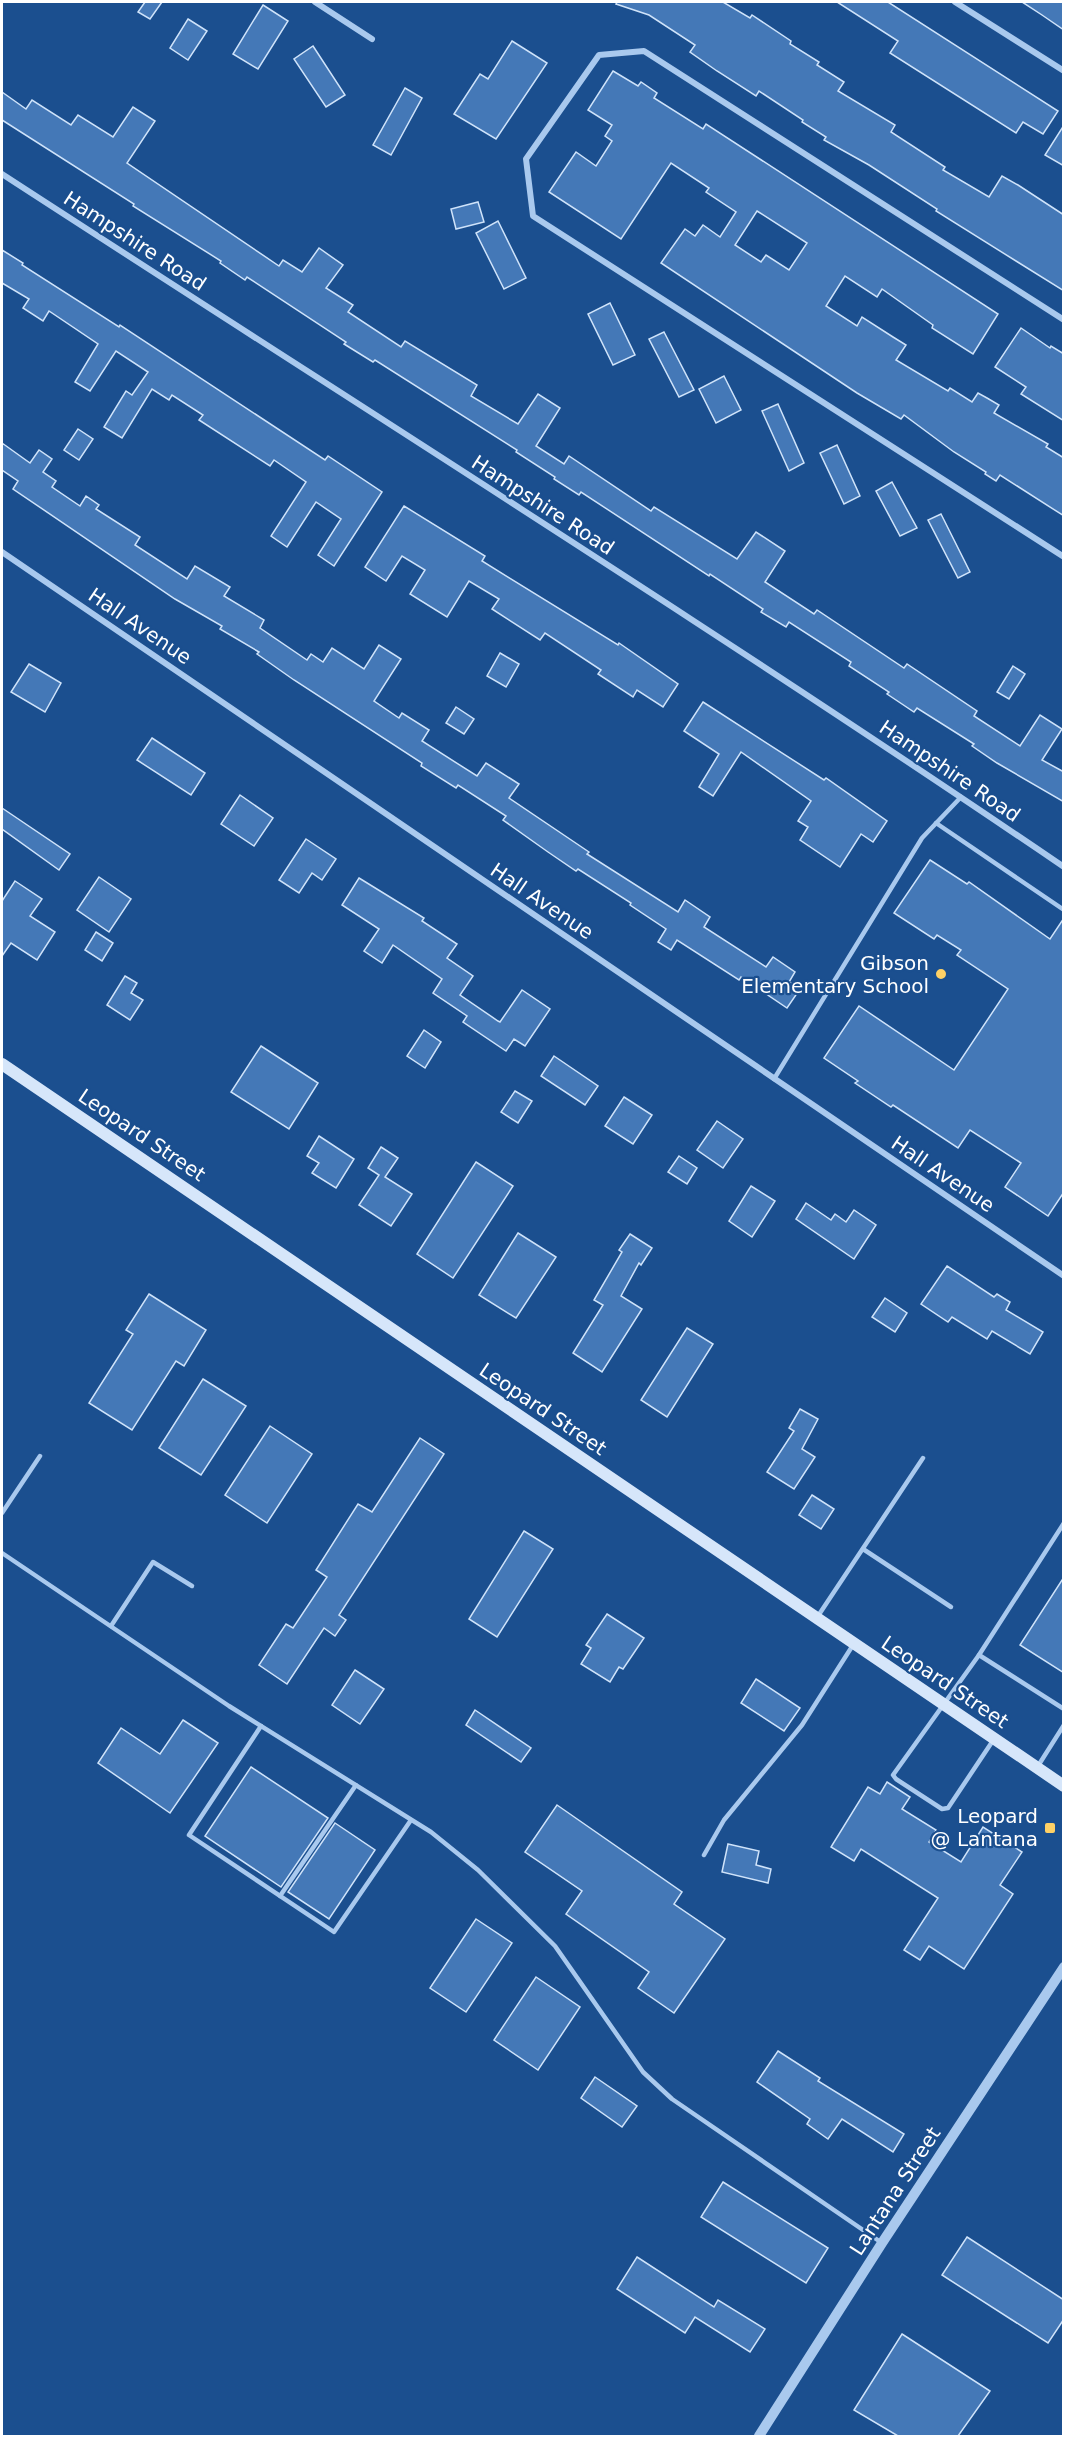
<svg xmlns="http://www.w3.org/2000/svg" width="1065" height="2438" font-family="'DejaVu Sans',sans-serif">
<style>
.building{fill:#4478b7;stroke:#cfe3fa;stroke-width:1.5;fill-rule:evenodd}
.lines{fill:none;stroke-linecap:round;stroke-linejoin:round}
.service{stroke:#a9c9ee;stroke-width:4.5}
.minor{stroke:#a9c9ee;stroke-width:6}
.tertiary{stroke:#a9c9ee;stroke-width:10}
.secondary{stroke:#d6e6fa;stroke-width:12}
.poi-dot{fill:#ffd166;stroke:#1b4f8f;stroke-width:2}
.labels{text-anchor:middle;stroke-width:4.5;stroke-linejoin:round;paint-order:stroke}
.street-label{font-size:20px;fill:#fff;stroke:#1b4f8f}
.poi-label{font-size:20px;fill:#fff;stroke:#1b4f8f;text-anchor:end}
</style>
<rect width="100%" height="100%" fill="#1b4f8f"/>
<g class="building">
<polygon points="145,2 162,2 150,19 138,12"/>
<polygon points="617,2 723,2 750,18 752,15 791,41 790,44 819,62 817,65 844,82 838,91 895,125 891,132 945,167 943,170 989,197 1002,176 1018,185 1064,215 1064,291 936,211 937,209 869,165 824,140 826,137 802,122 803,120 759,91 756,96 717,71 690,52 695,45 649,15 616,4"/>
<polygon points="837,2 888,2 1058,111 1043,134 1023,122 1016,133 890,53 898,41"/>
<polygon points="1022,2 1064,2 1064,30 1042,15"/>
<polygon points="263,5 288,21 258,69 233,54"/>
<polygon points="188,19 207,31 188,60 170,48"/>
<polygon points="512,41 547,63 496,139 454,114 480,74 488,79"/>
<polygon points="313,46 345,95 326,107 294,59"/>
<path d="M613,71L638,86L641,82L657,93L654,98L703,129L706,124L998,314L973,354L932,328L933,325L882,289L877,297L845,276L826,306L857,326L862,317L893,337L906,345L896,360L948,391L950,388L972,402L978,393L987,398L999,405L994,413L1048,444L1046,447L1064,458V516L1000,475L996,481L985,474L986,472L954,452L904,415L901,419L857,393L661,263L685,229L695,236L703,225L720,237L736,212L706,192L709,188L671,163L621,239L549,192L576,152L596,166L612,141L605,136L612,125L588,110ZM757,211L807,243L789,270L766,255L761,262L735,245Z"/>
<polygon points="405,88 422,98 391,155 373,145"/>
<polygon points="2,92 26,109 32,100 71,125 78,115 113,137 133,107 155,121 127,163 279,266 283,260 302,272 319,248 343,265 326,288 353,305 348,312 401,347 405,341 477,385 471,396 518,424 538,394 560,408 536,446 564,464 569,456 651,511 654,507 737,559 756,532 785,551 765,582 814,614 817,610 904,668 907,664 977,711 974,716 1020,746 1040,715 1062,729 1042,760 1064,772 1064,802 997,763 972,746 974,744 917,708 914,712 887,694 889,692 849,666 851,662 789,622 786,627 761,612 763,609 710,574 709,576 581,492 579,495 554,479 555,477 516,452 517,450 375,360 373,362 344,344 346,342 247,277 245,280 220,263 221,261 133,206 134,204 2,120"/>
<polygon points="1064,125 1064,166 1045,155"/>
<polygon points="478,202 484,222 456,229 451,209"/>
<polygon points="498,221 526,278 504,289 476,233"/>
<polygon points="2,250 23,263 22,265 119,327 120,325 325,460 328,456 382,492 334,566 318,555 341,519 316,502 287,547 271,536 306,482 274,460 270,466 199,420 203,415 172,395 169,400 152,389 122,438 104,427 126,391 132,395 148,372 116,351 90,391 75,382 98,344 49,311 43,321 23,308 29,299 2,283"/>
<polygon points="610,303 635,355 613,365 588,314"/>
<polygon points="1021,328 1050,348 1051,346 1064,354 1064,421 1021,394 1026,387 995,367"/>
<polygon points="664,332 694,390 679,397 649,339"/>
<polygon points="724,376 741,410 716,423 699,389"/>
<polygon points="778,404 804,463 789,471 762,411"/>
<polygon points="78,429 93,439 79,460 64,450"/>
<polygon points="2,443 30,463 39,450 52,459 43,472 56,481 52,487 80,506 86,496 99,505 96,509 140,537 135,545 187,579 195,566 230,587 224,596 264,620 260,628 307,660 311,654 323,662 332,648 364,669 379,645 401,659 374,701 399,718 402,713 429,730 422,741 477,776 486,763 519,784 509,798 589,852 587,854 678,912 685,900 710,917 704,927 766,967 773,957 795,972 789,982 800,989 787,1008 741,977 739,980 677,940 671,950 658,942 666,929 630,905 631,903 578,869 576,871 548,852 503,820 506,816 458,785 456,788 421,766 422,763 294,680 257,654 259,652 220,629 222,626 175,599 13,489 18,481 2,470"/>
<polygon points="837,445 860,496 844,504 820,453"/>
<polygon points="892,482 917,528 900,536 876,491"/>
<polygon points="404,506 485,556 482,561 618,645 619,643 678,684 663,707 637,690 633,697 598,674 601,670 545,633 540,640 492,609 499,599 469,581 447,617 410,594 425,570 402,556 386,581 365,567"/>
<polygon points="941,514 970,572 958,578 928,520"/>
<polygon points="500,653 519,664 506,687 487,676"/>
<polygon points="29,664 61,683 45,712 11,692"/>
<polygon points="1013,666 1025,674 1009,699 997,692"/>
<polygon points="703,702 824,780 826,778 887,821 873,842 861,834 840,867 800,840 808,827 798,821 811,801 741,752 713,796 699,787 719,754 684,731"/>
<polygon points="456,707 474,719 464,734 446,723"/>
<polygon points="152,738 205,773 191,795 137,760"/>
<polygon points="240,795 273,818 254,846 221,824"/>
<polygon points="2,808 70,854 59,870 2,829"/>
<polygon points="306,839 336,859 322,880 312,873 299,893 279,880"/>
<polygon points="930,860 967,884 969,882 1050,939 1064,918 1064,1192 1048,1216 1005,1187 1021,1163 970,1130 958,1148 893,1105 891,1107 855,1083 858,1081 824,1058 859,1006 954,1070 1008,989 957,955 961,950 937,935 934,939 894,913"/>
<polygon points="99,877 131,899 109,932 77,910"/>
<polygon points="359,878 424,918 422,921 457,944 447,958 473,976 460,995 498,1021 500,1022 522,990 550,1009 525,1046 514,1039 506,1051 463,1022 467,1016 433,993 442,979 393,945 382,963 364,951 379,929 342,905"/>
<polygon points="15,881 42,899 30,916 55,932 37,960 11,943 2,956 2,901"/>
<polygon points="96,932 113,943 102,961 85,950"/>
<polygon points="125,976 137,983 131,993 143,1000 130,1020 107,1005"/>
<polygon points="424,1030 441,1042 425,1068 407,1056"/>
<polygon points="261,1046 318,1083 289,1129 231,1092"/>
<polygon points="554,1056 598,1086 585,1105 541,1076"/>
<polygon points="515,1091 532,1101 518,1123 501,1112"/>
<polygon points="624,1097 652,1115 633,1144 605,1126"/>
<polygon points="717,1121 743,1139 723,1168 697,1150"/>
<polygon points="319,1136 354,1159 336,1188 312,1173 319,1163 307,1156"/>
<polygon points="381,1147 398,1158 385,1177 412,1194 391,1226 359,1205 379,1175 368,1168"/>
<polygon points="679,1156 697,1168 687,1184 668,1172"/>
<polygon points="476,1162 513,1186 453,1278 417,1254"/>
<polygon points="751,1186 775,1201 752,1237 729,1221"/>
<polygon points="806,1203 831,1220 835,1214 846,1222 854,1210 876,1225 854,1259 796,1219"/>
<polygon points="518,1233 556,1257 516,1318 479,1295"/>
<polygon points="630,1234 652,1248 641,1265 639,1263 621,1296 642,1309 602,1372 573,1353 603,1305 594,1300 622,1252 619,1250"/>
<polygon points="947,1266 994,1297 997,1294 1010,1302 1006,1310 1043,1332 1030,1354 992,1331 987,1339 952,1317 948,1322 921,1304"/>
<polygon points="149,1294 206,1330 184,1366 176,1361 132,1430 89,1403 133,1334 126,1330"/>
<polygon points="885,1298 907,1313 895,1332 872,1317"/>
<polygon points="687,1328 713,1344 667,1417 641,1400"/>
<polygon points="203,1379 246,1406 201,1475 159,1448"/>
<polygon points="800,1409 818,1419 802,1449 815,1457 794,1489 767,1472 794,1431 789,1428"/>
<polygon points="270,1426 312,1454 267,1523 225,1495"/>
<polygon points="420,1438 444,1454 339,1615 346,1620 335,1636 324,1628 287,1684 259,1665 286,1624 293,1628 327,1577 316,1570 358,1504 372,1512"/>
<polygon points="812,1495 834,1509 821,1529 799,1515"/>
<polygon points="524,1531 553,1549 497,1637 469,1619"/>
<polygon points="1064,1577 1064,1673 1020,1645"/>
<polygon points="607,1614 644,1638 623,1669 619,1667 610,1682 581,1664 591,1648 586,1645"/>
<polygon points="355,1670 384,1689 360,1724 332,1705"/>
<polygon points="756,1679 800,1708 784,1731 741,1703"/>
<polygon points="475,1710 531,1748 521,1762 466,1725"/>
<polygon points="183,1720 218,1743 170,1813 98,1763 121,1728 160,1754"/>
<polygon points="251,1767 328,1818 281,1887 205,1836"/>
<polygon points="887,1782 910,1797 902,1809 936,1830 929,1842 961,1862 983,1827 1022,1852 1000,1885 1013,1894 964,1969 929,1946 920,1960 904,1950 938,1898 861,1849 854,1861 831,1847 868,1787 880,1794"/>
<polygon points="557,1805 682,1892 674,1904 725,1939 674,2013 638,1988 649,1972 566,1914 582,1891 525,1852"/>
<polygon points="335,1823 375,1850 329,1919 288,1892"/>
<polygon points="728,1844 759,1851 756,1865 771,1869 768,1883 722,1872"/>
<polygon points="476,1919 512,1943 466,2012 430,1988"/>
<polygon points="536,1977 580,2007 538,2070 494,2040"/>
<polygon points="778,2051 820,2078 818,2081 904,2134 893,2152 842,2119 828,2139 807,2124 810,2119 757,2082"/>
<polygon points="595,2077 637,2106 622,2127 581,2098"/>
<polygon points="723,2182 828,2248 806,2283 701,2217"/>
<polygon points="967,2237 1064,2300 1064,2319 1048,2343 942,2275"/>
<polygon points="637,2257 714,2307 718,2300 765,2329 750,2352 695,2317 685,2333 617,2289"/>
<polygon points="902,2334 990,2391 958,2436 898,2436 854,2410"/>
</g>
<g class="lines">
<g class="service">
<polyline points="936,823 1064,910"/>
<polyline points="774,1079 922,838 961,797"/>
<polyline points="2,1513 40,1456"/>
<polyline points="863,1549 951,1607"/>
<polyline points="2,1553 229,1706 431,1832 478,1870 555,1946 643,2072 672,2099 882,2243"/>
<polyline points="818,1616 923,1458"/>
<polyline points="111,1626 153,1562 192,1586"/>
<polyline points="979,1655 1064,1709"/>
<polyline points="261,1726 189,1835 334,1932 411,1820"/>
<polyline points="994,1739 948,1808 942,1809 896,1779 893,1775 979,1655 1064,1523"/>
<polyline points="1038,1766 1064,1725"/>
<polyline points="704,1855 724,1820 802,1725 853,1645"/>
<polyline points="280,1896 356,1785"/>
</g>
<g class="minor">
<polyline points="315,2 372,39"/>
<polyline points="955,2 1064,71"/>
<path d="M2,174C356,404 714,629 1064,867"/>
<polyline points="1064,320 644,51 599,55 526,159 533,216 1064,557"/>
<polyline points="2,552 1064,1276"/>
</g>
<polyline class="tertiary" points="759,2436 882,2243 1064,1967"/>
<polyline class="secondary" points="2,1064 1064,1786"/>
</g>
<g class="poi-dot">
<circle cx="941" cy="974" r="6"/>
<rect x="1044" y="1822" width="12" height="12" rx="3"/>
</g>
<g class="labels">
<g class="street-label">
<text transform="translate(135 241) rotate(33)" y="7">Hampshire Road</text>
<text transform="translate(543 505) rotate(33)" y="7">Hampshire Road</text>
<text transform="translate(140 626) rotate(34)" y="7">Hall Avenue</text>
<text transform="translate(950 771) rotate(34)" y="7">Hampshire Road</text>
<text transform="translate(542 901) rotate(34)" y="7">Hall Avenue</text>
<text transform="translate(142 1135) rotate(34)" y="7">Leopard Street</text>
<text transform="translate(943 1174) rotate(34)" y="7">Hall Avenue</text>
<text transform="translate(543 1409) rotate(34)" y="7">Leopard Street</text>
<text transform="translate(945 1682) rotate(34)" y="7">Leopard Street</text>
<text transform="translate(895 2191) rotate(-57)" y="7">Lantana Street</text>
</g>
<g class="poi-label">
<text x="929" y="970">Gibson<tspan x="929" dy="23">Elementary School</tspan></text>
<text x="1038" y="1823">Leopard<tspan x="1038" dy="23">@ Lantana</tspan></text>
</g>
</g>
<rect width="1065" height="2438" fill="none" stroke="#ffffff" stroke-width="6"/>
</svg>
